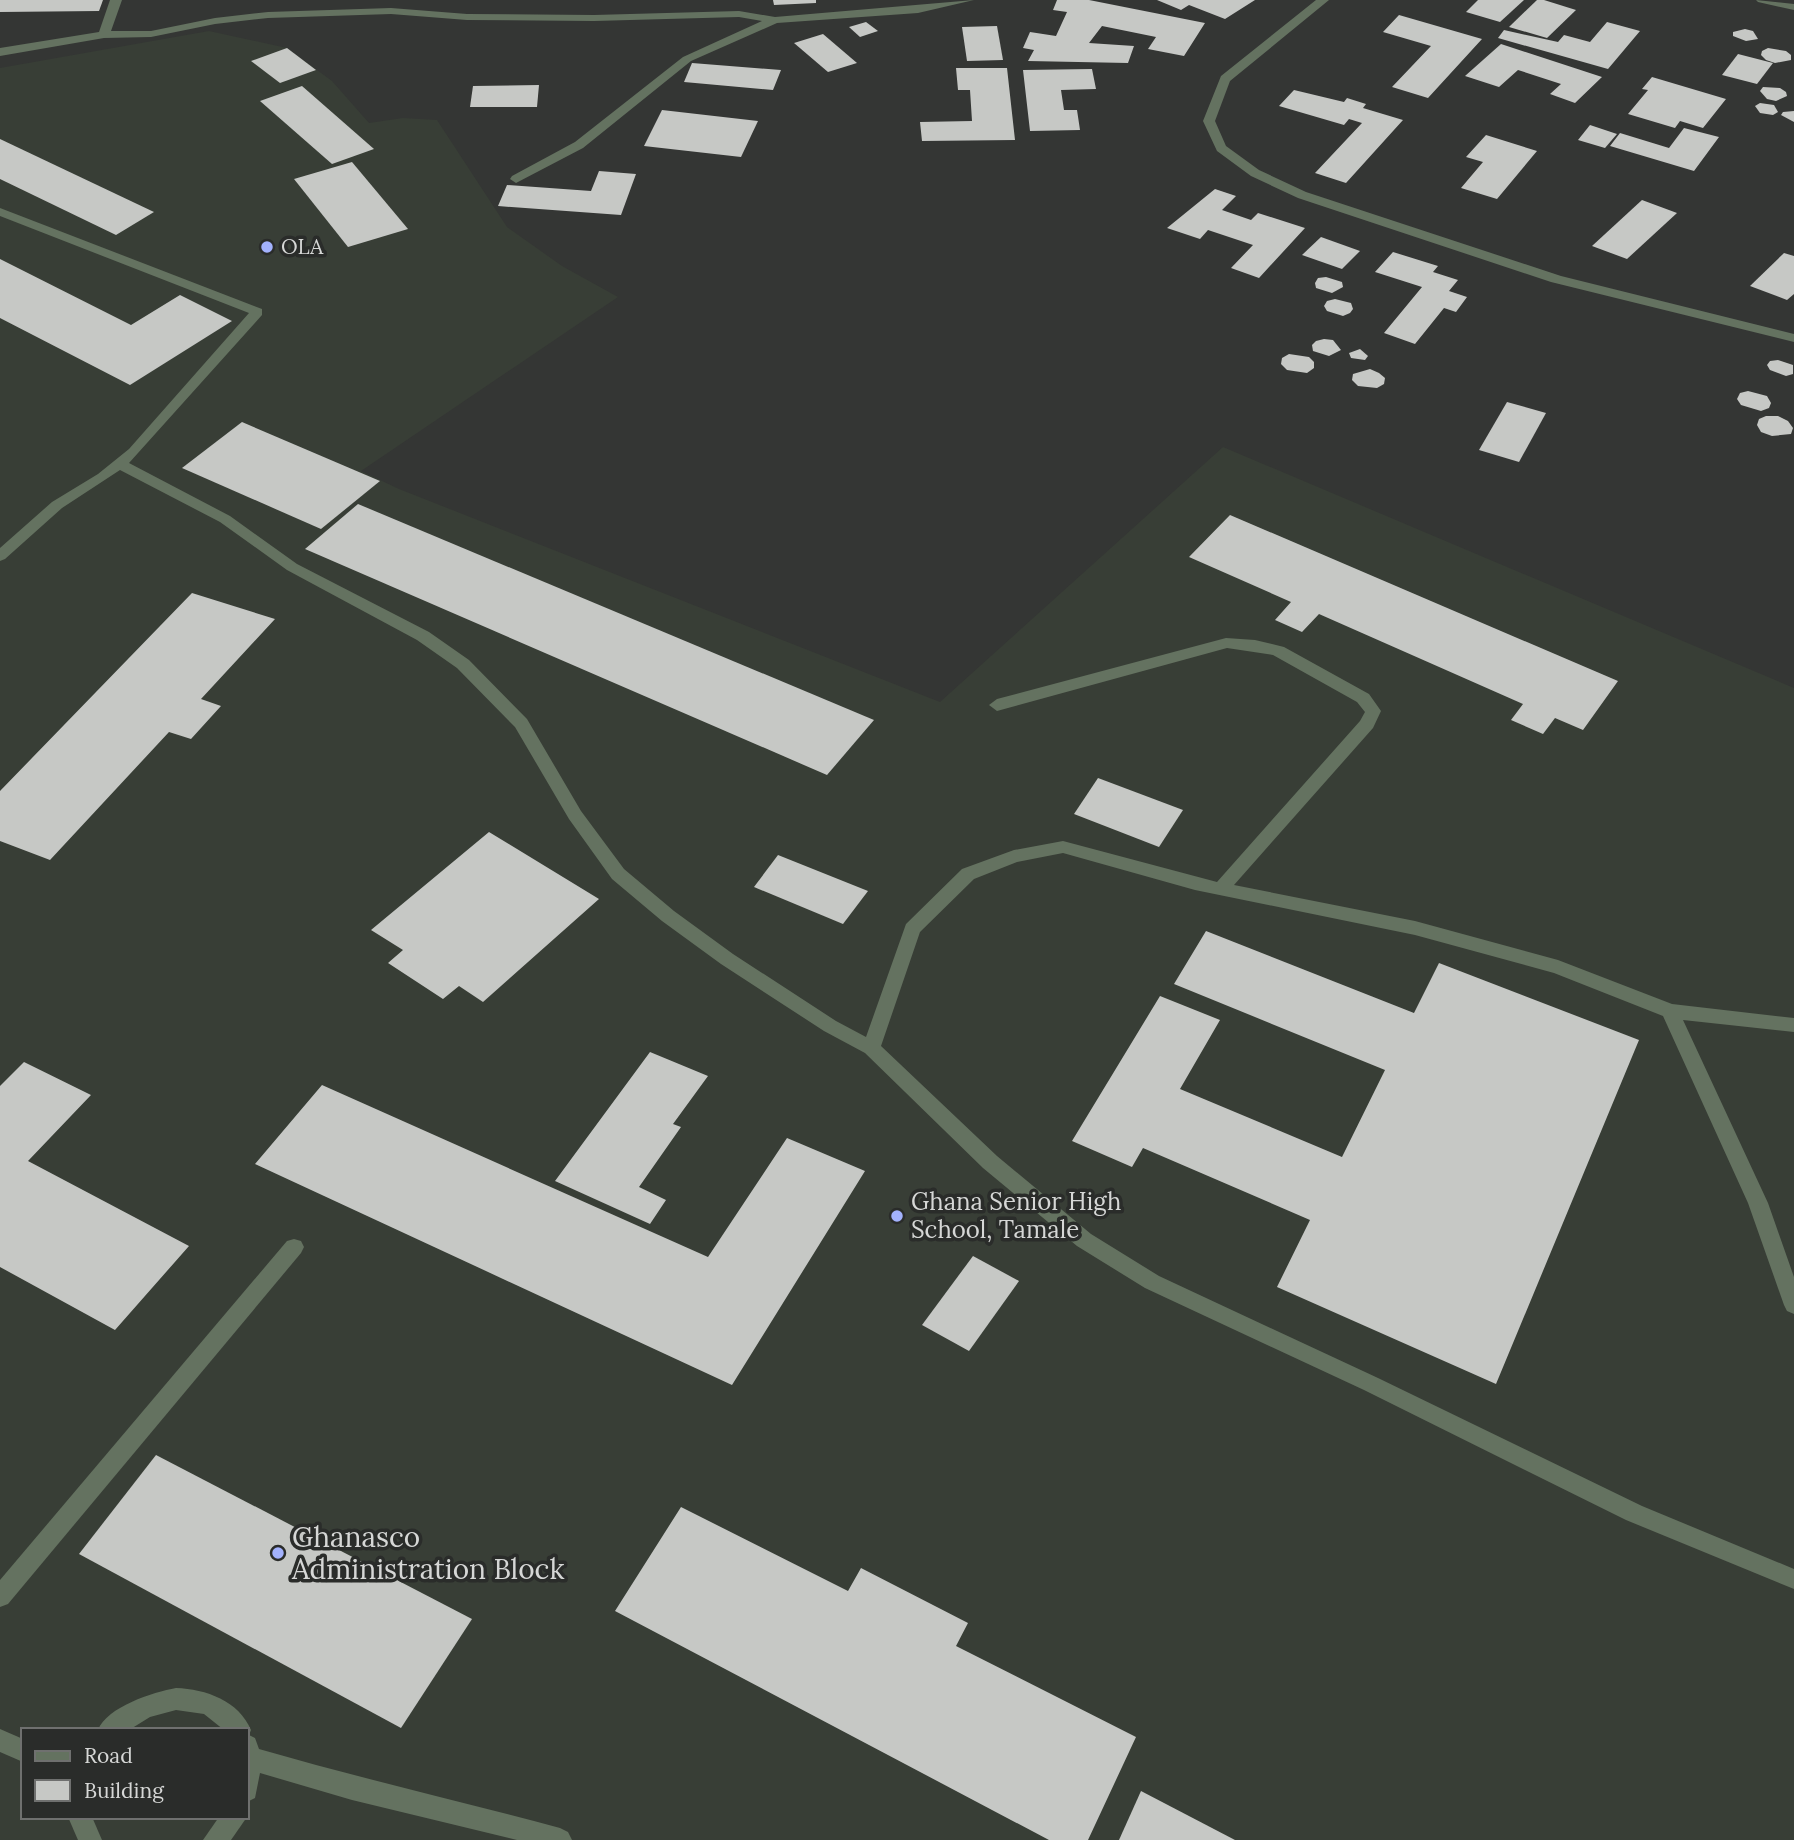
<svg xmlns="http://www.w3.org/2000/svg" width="1794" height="1840" font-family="Lora,serif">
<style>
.built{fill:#383e36;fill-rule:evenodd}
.building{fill:#c6c8c5}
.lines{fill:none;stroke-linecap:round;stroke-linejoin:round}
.minor{fill:#647260;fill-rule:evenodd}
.poi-dot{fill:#a3b2fd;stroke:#2a2c2a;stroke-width:2.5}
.labels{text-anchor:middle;stroke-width:7;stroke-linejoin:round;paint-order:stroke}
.far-poi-label{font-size:21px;fill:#d6d7d6;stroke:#2a2c2a;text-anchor:start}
.poi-label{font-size:24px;fill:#d6d7d6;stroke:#2a2c2a;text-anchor:start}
.near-poi-label{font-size:28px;fill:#d6d7d6;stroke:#2a2c2a;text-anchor:start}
</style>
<rect width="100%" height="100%" fill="#343634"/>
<path class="built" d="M209,31L287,48L332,81L369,123L403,118L437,120L507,227L562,266L618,297L361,471L399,489L940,702L1223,447L1794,688V1840H0V68ZM23,1730H247V1817H23Z"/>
<g class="building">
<polygon points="0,0 103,0 99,11 0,12"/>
<polygon points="773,0 816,0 816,3 774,5"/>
<polygon points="1057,0 1089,0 1205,23 1184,56 1148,49 1156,37 1102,26 1089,43 1134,46 1128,63 1028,61 1034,50 1023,48 1030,32 1056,36 1067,12 1053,10"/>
<polygon points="1157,0 1255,0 1225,19 1189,5 1181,10"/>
<polygon points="1478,0 1524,0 1500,22 1466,12"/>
<polygon points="1537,0 1544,0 1576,10 1547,38 1509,27"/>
<polygon points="1399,15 1482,39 1428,98 1392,87 1431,46 1383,32"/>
<polygon points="866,22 878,31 860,37 849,27"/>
<polygon points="1607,22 1640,31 1608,69 1498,38 1504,30 1558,42 1564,35 1590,42"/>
<polygon points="997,26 1003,60 967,61 962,27"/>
<polygon points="1745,29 1753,31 1758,39 1746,41 1733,36 1733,32"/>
<polygon points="823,34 857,63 828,72 794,43"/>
<polygon points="1501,44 1602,77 1575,103 1550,94 1561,84 1518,70 1499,87 1465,76"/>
<polygon points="287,48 316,70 280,83 251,61"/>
<polygon points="1768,48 1786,51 1791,55 1791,60 1775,63 1766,60 1761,55 1762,51"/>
<polygon points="1738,54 1773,63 1757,84 1722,75"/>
<polygon points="692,63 781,70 773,90 684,82"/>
<polygon points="956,68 1007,68 1015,140 922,141 920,122 972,121 970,90 958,90"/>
<polygon points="1092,69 1096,89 1061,90 1064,110 1077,110 1080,130 1030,131 1023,70"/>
<polygon points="1652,77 1726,99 1703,128 1680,121 1675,128 1628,114 1648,90 1642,89"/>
<polygon points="539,85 537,107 470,107 473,86"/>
<polygon points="302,86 374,149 332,164 260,101"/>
<polygon points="1763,87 1780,88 1786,92 1787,96 1776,101 1767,99 1760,91"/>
<polygon points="1294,90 1344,102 1347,98 1366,104 1363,108 1403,120 1346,183 1315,173 1362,123 1349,119 1344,125 1279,106"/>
<polygon points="1760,103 1774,105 1778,112 1773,115 1760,113 1755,106"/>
<polygon points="662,110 758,121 741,157 644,146"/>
<polygon points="1794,111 1794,122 1781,115 1783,112"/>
<polygon points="1590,125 1617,134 1605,148 1578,140"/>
<polygon points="1684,128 1719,137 1694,171 1610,146 1620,133 1669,148"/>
<polygon points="1486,135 1537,151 1497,199 1461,188 1483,162 1466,157"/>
<polygon points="0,139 154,212 116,235 0,179"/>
<polygon points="352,162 408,229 348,247 294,179"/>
<polygon points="599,171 636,174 621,215 498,206 507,185 591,191"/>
<polygon points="1215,189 1236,196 1222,210 1251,220 1258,213 1305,228 1259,278 1231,268 1253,245 1208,230 1200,239 1167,228"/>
<polygon points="1642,200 1677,213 1627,259 1592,246"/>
<polygon points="1321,237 1360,251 1342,269 1302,255"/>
<polygon points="1393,252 1438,266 1433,272 1458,280 1449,291 1467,297 1456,312 1444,308 1415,344 1384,333 1422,287 1375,272"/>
<polygon points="1784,253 1794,256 1794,294 1787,300 1750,286"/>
<polygon points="0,259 131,325 180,295 232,321 130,385 0,318"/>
<polygon points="1326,277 1342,282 1343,287 1332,293 1316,288 1315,283 1318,278"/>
<polygon points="1335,299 1351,303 1353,309 1350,313 1343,316 1327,311 1324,306 1327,301"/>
<polygon points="1324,339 1333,340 1341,350 1329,356 1313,351 1312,345 1316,341"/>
<polygon points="1360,349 1368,356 1365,360 1351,358 1349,353"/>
<polygon points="1289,354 1309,357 1314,362 1314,368 1307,373 1287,370 1281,364 1282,358"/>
<polygon points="1778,360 1793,365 1793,374 1786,376 1770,370 1767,365 1770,361"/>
<polygon points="1370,369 1379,373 1385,378 1384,384 1377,388 1358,386 1352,380 1353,374"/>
<polygon points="1748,391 1767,396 1771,403 1769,408 1761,411 1741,405 1737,399 1740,393"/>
<polygon points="1507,402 1546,413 1519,462 1479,450"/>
<polygon points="1766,416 1778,416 1788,421 1793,428 1791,434 1772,436 1761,432 1757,425 1759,419"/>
<polygon points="242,422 380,481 321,529 182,468"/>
<polygon points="358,504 874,720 827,775 305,549"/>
<polygon points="1230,515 1618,681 1583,730 1555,718 1543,734 1511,720 1523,704 1319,614 1302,632 1275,620 1291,602 1189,557"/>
<polygon points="192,593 275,619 201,699 221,706 191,739 169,732 50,860 0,841 0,791"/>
<polygon points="1098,778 1183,810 1159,847 1074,814"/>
<polygon points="489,832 599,899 483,1002 459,986 443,999 388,963 403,950 371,930"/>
<polygon points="778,855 868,891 843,924 754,887"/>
<polygon points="1206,931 1414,1013 1439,963 1639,1040 1496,1384 1277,1287 1310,1220 1143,1148 1132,1167 1072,1141 1160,996 1220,1020 1180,1089 1342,1157 1385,1070 1174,984"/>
<polygon points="650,1052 708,1076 673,1124 681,1127 639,1187 666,1200 650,1224 555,1181"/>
<polygon points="24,1062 91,1095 28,1161 189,1246 115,1330 0,1267 0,1086"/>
<polygon points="322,1085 708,1257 787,1138 865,1171 732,1385 255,1164"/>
<polygon points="973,1256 1019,1281 969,1351 922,1325"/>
<polygon points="156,1455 472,1619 401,1728 79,1554"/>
<polygon points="681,1507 848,1591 861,1568 968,1623 956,1646 1136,1737 1088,1840 1049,1840 615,1611"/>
<polygon points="1141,1791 1235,1840 1119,1840"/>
</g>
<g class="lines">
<g class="minor">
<polygon points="110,0 122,0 111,31 151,31 215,18 268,12 391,8 467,14 594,15 739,11 775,17 974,0 918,13 777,23 691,61 583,148 516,183 510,179 512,176 575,142 683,57 762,21 739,17 594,21 467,20 391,14 268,18 215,24 151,37 104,38 0,56 0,48 99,32"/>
<polygon points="1316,0 1329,0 1230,81 1215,121 1226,146 1259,170 1306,192 1561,276 1794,334 1794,342 1551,282 1298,198 1251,176 1217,151 1203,121 1221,76"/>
<polygon points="1756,0 1794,4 1794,10 1758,2"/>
<polygon points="0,208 262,309 262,315 129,463 230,516 297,564 429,632 469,660 527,719 581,811 624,869 674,911 733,954 836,1021 866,1037 906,924 962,869 1014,850 1063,841 1217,882 1360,721 1365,712 1357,702 1273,655 1227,648 997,711 989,705 997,699 1226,638 1255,640 1284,647 1369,694 1381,711 1373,728 1234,885 1415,921 1558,960 1672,1004 1794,1018 1794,1032 1683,1020 1768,1203 1794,1277 1794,1314 1787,1311 1784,1305 1748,1203 1663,1016 1554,973 1415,935 1195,890 1063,853 1017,862 974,879 920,932 881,1046 997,1156 1091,1234 1159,1276 1378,1378 1642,1506 1794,1569 1794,1589 1626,1520 1364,1390 1145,1288 1077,1246 983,1168 865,1053 824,1031 721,964 662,921 612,879 569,819 515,727 457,668 417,640 287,570 220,522 120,470 62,508 5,559 0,561 0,548 52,502 98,474 129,449 249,313 0,216"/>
<polygon points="294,1239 301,1241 304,1247 301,1253 8,1604 0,1607 0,1580 287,1241"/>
<path d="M176,1688C206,1689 239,1701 251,1730L249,1735L255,1738L259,1749C359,1778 460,1801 560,1828L568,1832L572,1840H517L352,1800L260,1773L255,1798L247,1802V1730H224L204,1714L176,1710L150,1717L129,1730H98C107,1707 153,1692 176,1688Z"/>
<polygon points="0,1729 23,1739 23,1762 0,1752"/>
<polygon points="68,1817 92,1817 102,1840 78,1840"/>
<polygon points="219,1817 247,1817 231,1840 203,1840"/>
</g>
</g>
<g class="poi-dot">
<circle cx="267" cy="247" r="7"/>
<circle cx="897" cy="1216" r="7"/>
<circle cx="278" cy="1553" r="7"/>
</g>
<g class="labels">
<g class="far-poi-label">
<text x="281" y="254">OLA</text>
</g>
<g class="poi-label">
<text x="911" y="1210">Ghana Senior High<tspan x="911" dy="28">School, Tamale</tspan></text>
</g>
<g class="near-poi-label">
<text x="292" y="1547">Ghanasco<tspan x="292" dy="32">Administration Block</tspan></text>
</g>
</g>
<rect x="21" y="1728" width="228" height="91" fill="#2a2c2a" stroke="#6f706f" stroke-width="2"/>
<rect x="35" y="1751" width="35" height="10" fill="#647260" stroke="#6f706f" stroke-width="2"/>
<text x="84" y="1763" font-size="21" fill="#d6d7d6">Road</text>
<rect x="35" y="1780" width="35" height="21" fill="#c6c8c5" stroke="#6f706f" stroke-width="2"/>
<text x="84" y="1798" font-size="21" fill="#d6d7d6">Building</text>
</svg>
